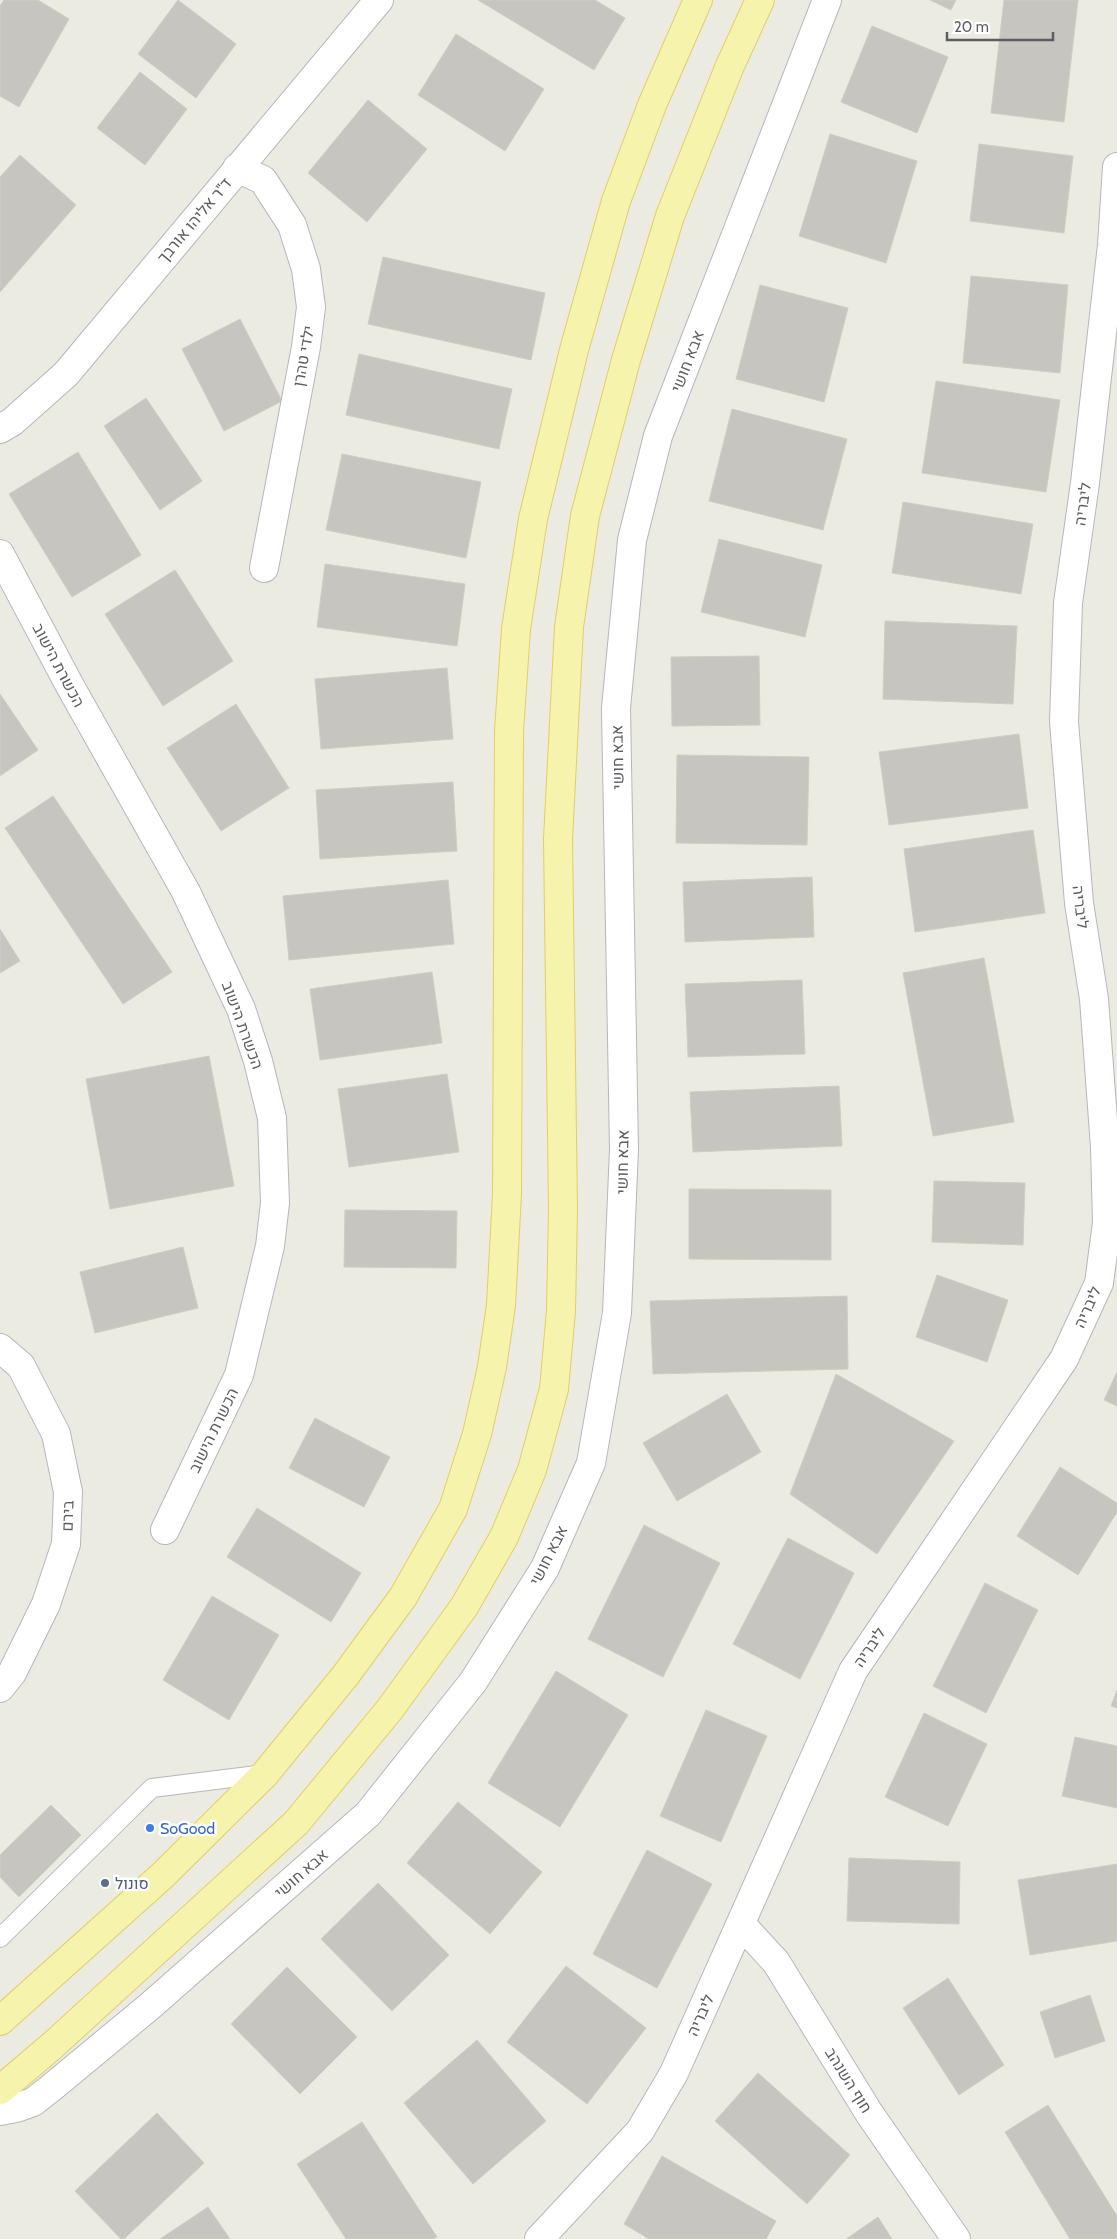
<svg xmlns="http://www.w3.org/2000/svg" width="1117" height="2239" font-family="Cabin,Heebo,sans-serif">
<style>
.building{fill:#c7c5bf;stroke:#d0cdc1}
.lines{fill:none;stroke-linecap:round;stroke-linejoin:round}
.service-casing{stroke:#b5b7bb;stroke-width:20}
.minor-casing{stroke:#b5b7bb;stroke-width:30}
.tertiary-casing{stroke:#b5b7bb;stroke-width:30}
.primary-casing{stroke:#e2ce65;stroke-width:30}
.service{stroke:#fff;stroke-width:18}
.minor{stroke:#fff;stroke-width:28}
.tertiary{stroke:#fff;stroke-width:28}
.primary{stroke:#f6f3ad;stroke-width:28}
.shop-dot{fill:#3f7fe0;stroke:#fff;stroke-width:2}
.service-dot{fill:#5c6f8a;stroke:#fff;stroke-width:2}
.labels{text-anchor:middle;stroke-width:5;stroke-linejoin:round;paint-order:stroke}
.street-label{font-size:16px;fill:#5b5d61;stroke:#fff}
.shop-label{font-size:16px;fill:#366cbe;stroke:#fff;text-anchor:start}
.service-label{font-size:16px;fill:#4e5e75;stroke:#fff;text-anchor:start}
</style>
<rect width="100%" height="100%" fill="#ecebe2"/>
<g class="building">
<polygon points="4,0 38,0 69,19 19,107 0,96 0,6"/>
<polygon points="178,0 236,44 196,98 138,54"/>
<polygon points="478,0 595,0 625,18 594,70"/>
<polygon points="930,0 956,0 951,10"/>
<polygon points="1004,0 1078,0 1064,122 991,113"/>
<polygon points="872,26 948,57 917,133 841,102"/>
<polygon points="456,34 544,89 505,151 418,95"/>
<polygon points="140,72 187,109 145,165 97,128"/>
<polygon points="368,100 427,149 367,222 308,173"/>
<polygon points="830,134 917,161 886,263 799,236"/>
<polygon points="979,144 1073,156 1064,233 970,221"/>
<polygon points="20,155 76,205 0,292 0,177"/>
<polygon points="383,257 545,293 531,360 368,324"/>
<polygon points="971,276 1068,285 1060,373 963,363"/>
<polygon points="760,285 848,308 824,402 736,379"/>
<polygon points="240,319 282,401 224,431 182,349"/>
<polygon points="359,354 512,389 499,449 346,415"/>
<polygon points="936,381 1060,400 1046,492 922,473"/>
<polygon points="146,398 202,481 160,510 104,426"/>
<polygon points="732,409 847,439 823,530 709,501"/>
<polygon points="78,452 141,555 72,597 9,494"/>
<polygon points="342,454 481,482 466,558 326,530"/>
<polygon points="903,502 1033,524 1021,594 892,573"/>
<polygon points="719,539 822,565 805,637 701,612"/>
<polygon points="325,564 465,584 457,646 317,627"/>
<polygon points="175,570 233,661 163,706 105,614"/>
<polygon points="885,621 1017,626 1013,704 883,699"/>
<polygon points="759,656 760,725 672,726 671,657"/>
<polygon points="447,668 453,739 321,749 315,679"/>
<polygon points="0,694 38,750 0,776"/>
<polygon points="236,704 289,788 221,831 167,748"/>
<polygon points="1019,734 1028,808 889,825 879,752"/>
<polygon points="677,755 809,757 807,845 676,843"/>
<polygon points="453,782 457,851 320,859 316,790"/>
<polygon points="53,796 172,972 123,1004 5,828"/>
<polygon points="1033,830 1045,913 915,932 904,849"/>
<polygon points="812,877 814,937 685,942 683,882"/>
<polygon points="448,880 454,944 289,960 283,896"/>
<polygon points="0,929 20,961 0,973"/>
<polygon points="984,958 1014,1122 933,1136 903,973"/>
<polygon points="432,972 442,1043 320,1060 310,989"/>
<polygon points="802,980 805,1054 688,1057 685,984"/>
<polygon points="209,1056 234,1186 110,1209 86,1079"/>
<polygon points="447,1074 459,1152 349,1167 338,1089"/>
<polygon points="839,1086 842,1146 693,1152 690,1092"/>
<polygon points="934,1181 1025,1183 1023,1245 932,1242"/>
<polygon points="689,1189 831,1190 831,1260 689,1259"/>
<polygon points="345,1210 457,1211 456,1268 344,1267"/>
<polygon points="183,1247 198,1308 95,1333 80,1272"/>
<polygon points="937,1275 1008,1300 987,1362 916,1337"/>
<polygon points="847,1296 848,1369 653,1374 650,1301"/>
<polygon points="1117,1372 1117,1406 1104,1400"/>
<polygon points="836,1374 954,1441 877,1554 790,1494"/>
<polygon points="727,1394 761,1452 677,1501 643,1443"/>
<polygon points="315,1418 390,1457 364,1507 289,1468"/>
<polygon points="1060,1467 1117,1503 1117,1512 1078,1575 1017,1536"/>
<polygon points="257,1508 361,1573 331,1622 227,1557"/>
<polygon points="644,1525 720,1563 663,1677 588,1639"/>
<polygon points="788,1538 854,1573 800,1679 733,1644"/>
<polygon points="985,1583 1038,1610 986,1713 933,1686"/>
<polygon points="212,1596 279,1635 229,1720 163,1680"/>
<polygon points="556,1671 628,1715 560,1827 488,1783"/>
<polygon points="1117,1690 1117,1708 1111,1706"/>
<polygon points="706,1710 767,1736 721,1842 660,1816"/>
<polygon points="924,1713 987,1744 948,1826 885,1797"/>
<polygon points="1075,1737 1117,1746 1117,1808 1062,1796"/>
<polygon points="458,1802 542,1872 490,1934 407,1863"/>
<polygon points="51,1805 81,1835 19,1897 0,1877 0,1855"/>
<polygon points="647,1850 712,1884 657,1988 593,1954"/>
<polygon points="849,1858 960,1862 959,1924 847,1921"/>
<polygon points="1117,1864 1117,1941 1030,1955 1018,1880"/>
<polygon points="378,1883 449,1955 392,2011 321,1939"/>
<polygon points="566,1966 646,2028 587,2104 507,2042"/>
<polygon points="287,1967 357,2037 300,2094 231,2024"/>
<polygon points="948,1978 1004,2065 959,2095 903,2008"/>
<polygon points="1090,1995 1105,2041 1055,2058 1040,2012"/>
<polygon points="477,2040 546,2121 473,2184 404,2103"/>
<polygon points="758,2073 850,2155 807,2204 715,2121"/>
<polygon points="1048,2105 1117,2216 1117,2239 1070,2239 1005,2132"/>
<polygon points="157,2113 204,2163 124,2239 121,2239 75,2191"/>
<polygon points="362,2122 437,2237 433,2239 346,2239 297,2164"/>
<polygon points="662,2156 776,2221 766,2239 649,2239 624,2224"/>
<polygon points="208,2207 230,2239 160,2239"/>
<polygon points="878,2217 892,2239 846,2239"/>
</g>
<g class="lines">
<defs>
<polyline id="service" points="0,1938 152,1788 264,1774"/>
<g id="minor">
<polyline points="237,168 263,180 292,225 306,269 311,307 306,347 264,568"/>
<polyline points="0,429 12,422 66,374 379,0"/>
<polyline points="0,554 70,686 186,892 241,1009 258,1061 272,1118 275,1203 270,1246 239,1375 165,1530"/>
<polyline points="741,1924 776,1962 869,2113 956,2239"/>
<polyline points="0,2111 16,2108 33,2102 51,2088 150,2006 368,1814 473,1682 545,1568 591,1463 617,1313 624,1149 616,708 632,540 658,436 827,0"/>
<polyline points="539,2239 640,2131 674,2073 853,1671 1064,1359 1099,1283 1107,1223 1105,1147 1094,999 1079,903 1064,722 1068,603 1085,483 1112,245 1117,167"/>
</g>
<polyline id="tertiary" points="0,1348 21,1366 56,1434 68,1492 66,1544 46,1604 12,1673 0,1688"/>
<g id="primary">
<polyline points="0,2021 163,1875 265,1774 345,1676 403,1597 453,1509 477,1434 492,1367 501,1305 507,1194 509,731 516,629 533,519 574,350 616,201 652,105 698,0"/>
<polyline points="0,2090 53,2045 296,1823 390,1709 464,1607 504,1537 532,1470 554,1389 561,1311 563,1209 558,839 569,627 585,516 626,360 670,216 729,68 760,0"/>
</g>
</defs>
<use href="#service" class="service-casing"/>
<use href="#minor" class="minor-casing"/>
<use href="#tertiary" class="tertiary-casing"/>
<use href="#primary" class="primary-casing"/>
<use href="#service" class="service"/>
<use href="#minor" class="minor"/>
<use href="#tertiary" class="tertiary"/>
<use href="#primary" class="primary"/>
</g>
<circle class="shop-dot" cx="150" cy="1828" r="5"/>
<circle class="service-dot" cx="105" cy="1883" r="5"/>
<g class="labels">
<g class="street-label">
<text transform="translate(194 220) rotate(-50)" y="6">ד"ר אליהו אורבך</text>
<text transform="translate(303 356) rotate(-80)" y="6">ילדי טהרן</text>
<text transform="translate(687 361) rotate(-69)" y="6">אבא חושי</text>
<text transform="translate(1082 504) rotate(-82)" y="6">ליבריה</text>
<text transform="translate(59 665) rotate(62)" y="6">הכשרת הישוב</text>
<text transform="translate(617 757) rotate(-91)" y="6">אבא חושי</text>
<text transform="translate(1081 907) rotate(83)" y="6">ליבריה</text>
<text transform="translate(243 1025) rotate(70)" y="6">הכשרת הישוב</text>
<text transform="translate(622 1162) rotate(-89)" y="6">אבא חושי</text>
<text transform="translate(1087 1307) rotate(-66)" y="6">ליבריה</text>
<text transform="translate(213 1430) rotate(-64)" y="6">הכשרת הישוב</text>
<text transform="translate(67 1516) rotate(-88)" y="6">בירם</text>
<text transform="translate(548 1555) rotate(-63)" y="6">אבא חושי</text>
<text transform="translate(869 1647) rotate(-56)" y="6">ליבריה</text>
<text transform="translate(301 1873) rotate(-41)" y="6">אבא חושי</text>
<text transform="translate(700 2015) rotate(-66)" y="6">ליבריה</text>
<text transform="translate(849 2080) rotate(58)" y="6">חוף השנהב</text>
</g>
<g class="shop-label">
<text x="160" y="1834">SoGood</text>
</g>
<g class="service-label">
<text x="115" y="1889">סונול</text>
</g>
</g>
<path d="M947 32v8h106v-8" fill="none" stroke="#5b5d61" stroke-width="2.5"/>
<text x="954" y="32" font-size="15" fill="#5b5d61" stroke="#ffffff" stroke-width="4" paint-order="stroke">20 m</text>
</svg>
